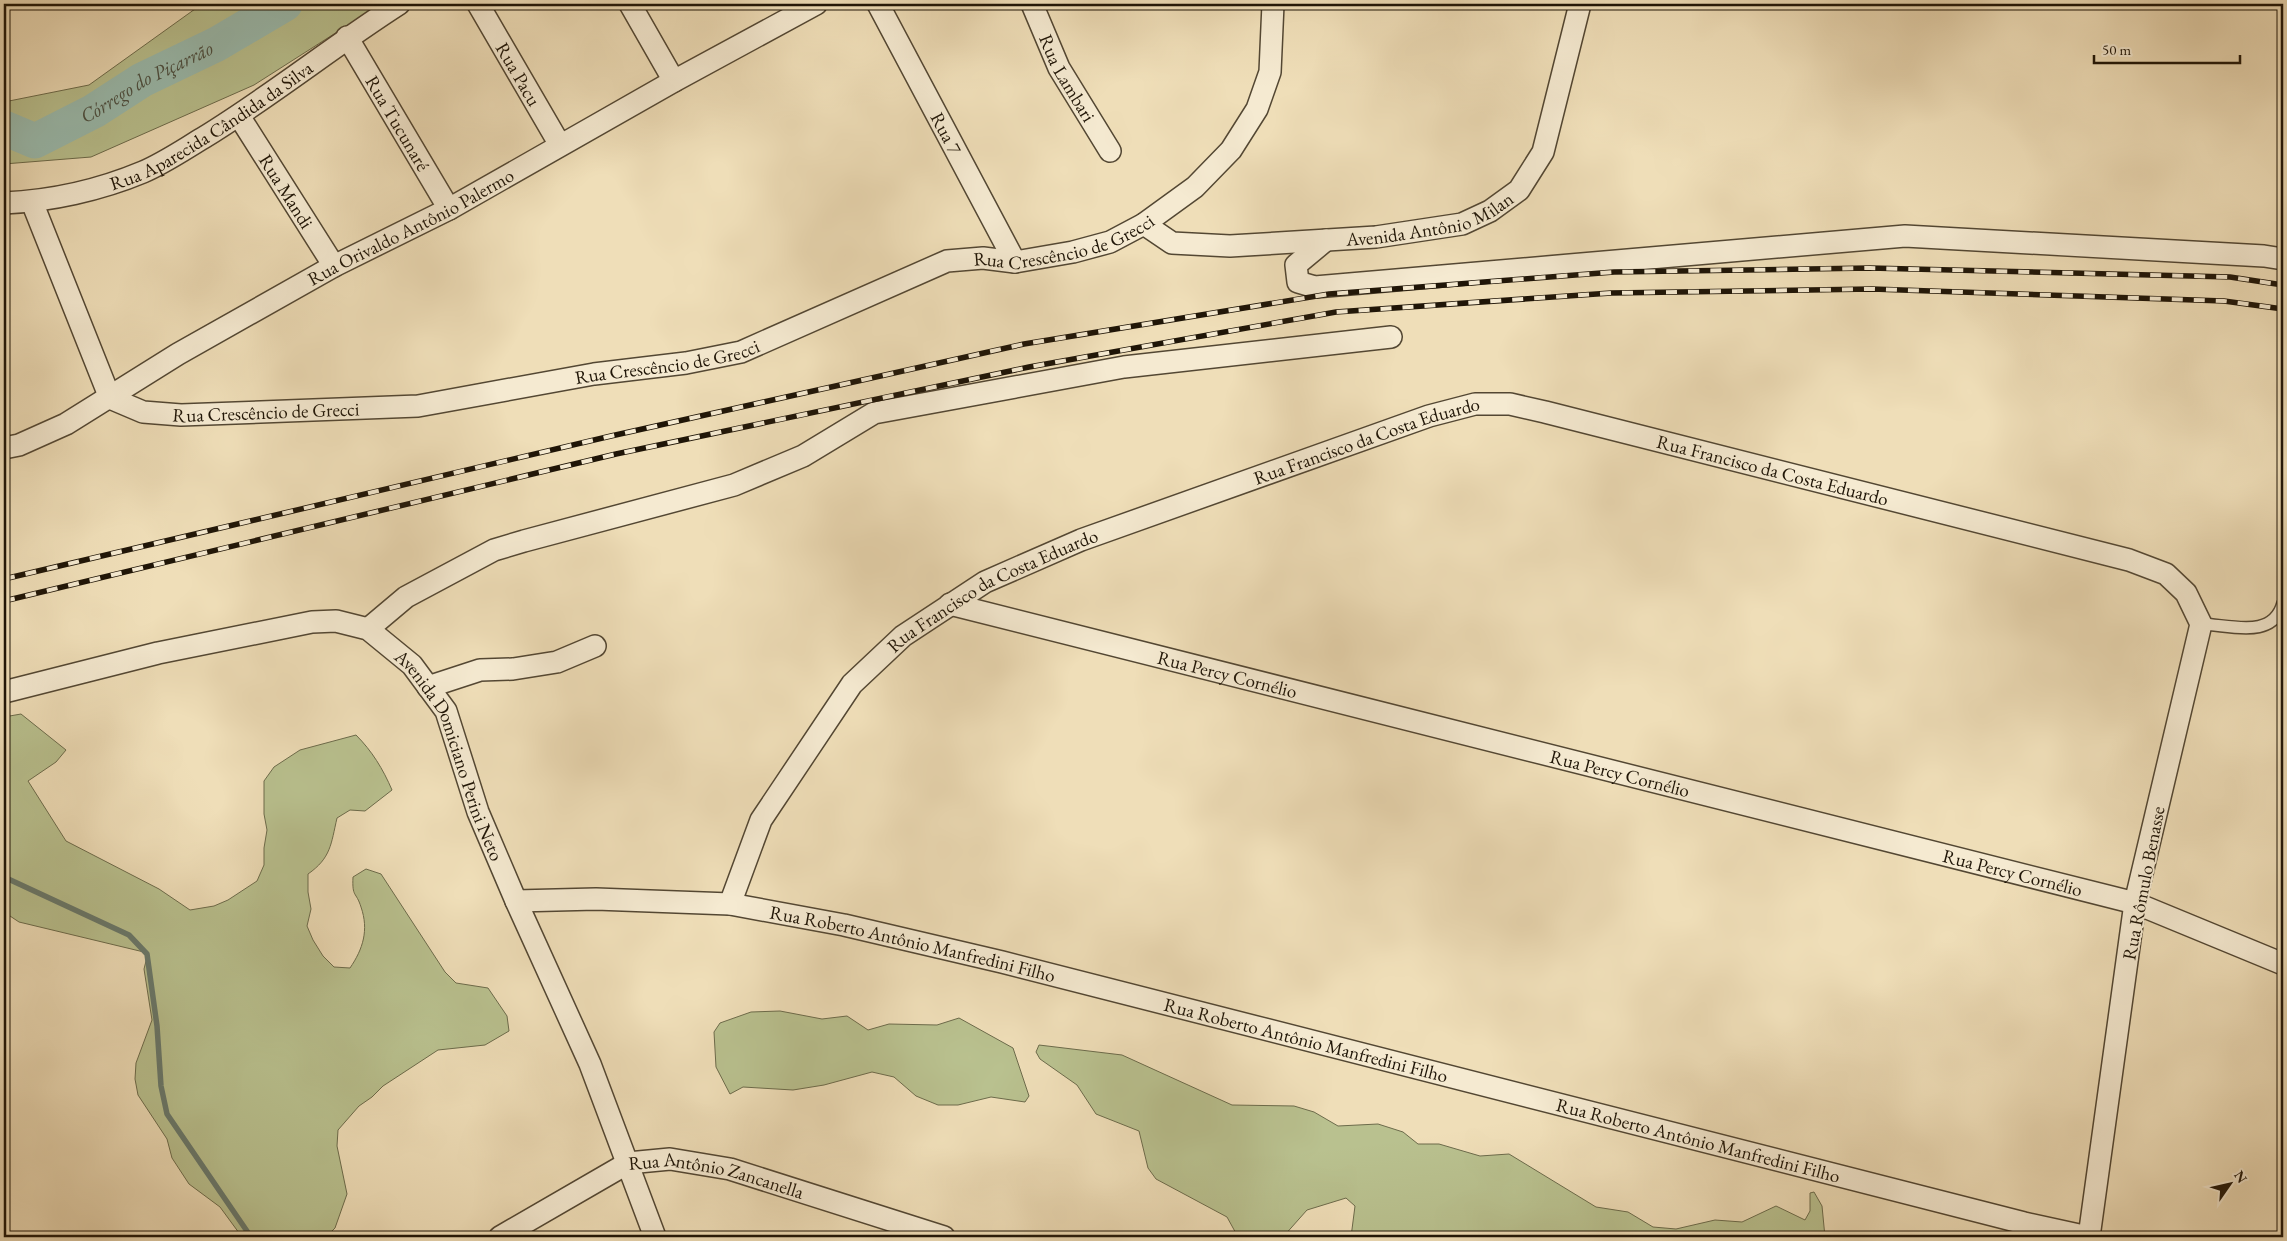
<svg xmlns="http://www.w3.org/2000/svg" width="2287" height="1241" font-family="'EB Garamond',serif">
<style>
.green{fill:#b9c18f;stroke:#6c6b4b}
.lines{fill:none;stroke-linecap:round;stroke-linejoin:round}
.stream{stroke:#69796c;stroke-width:5.5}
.river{stroke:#9abcaf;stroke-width:35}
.lane-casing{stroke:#534733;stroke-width:14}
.street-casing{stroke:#534733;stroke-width:24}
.lane{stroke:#f5ead1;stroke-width:11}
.street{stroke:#f5ead1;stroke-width:21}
.rail-casing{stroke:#1f1507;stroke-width:5.5}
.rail{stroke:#f5ead1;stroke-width:4;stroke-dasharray:11;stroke-linecap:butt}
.labels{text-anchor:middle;stroke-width:4;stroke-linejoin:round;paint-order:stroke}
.street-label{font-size:19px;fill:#1f1507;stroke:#f5ead1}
.water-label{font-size:20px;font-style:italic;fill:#4a4f42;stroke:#f5ead1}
</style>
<rect width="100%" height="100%" fill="#efdeb8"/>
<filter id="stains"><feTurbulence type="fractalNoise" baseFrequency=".004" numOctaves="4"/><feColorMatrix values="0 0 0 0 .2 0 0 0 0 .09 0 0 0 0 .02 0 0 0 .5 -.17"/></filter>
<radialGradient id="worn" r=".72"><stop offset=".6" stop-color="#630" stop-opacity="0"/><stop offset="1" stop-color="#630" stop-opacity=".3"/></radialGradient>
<g class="green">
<polygon points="202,4 381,4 254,85 91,157 4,164 4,102 89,85"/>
<path d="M21,714L66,750L56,762L28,781L66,841L159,889L190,910L214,906L228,900L257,881L264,865V848L267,830L264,814V781L274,767L300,750L356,735C372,751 383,769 392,790L365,811L350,810L337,818C331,844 331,858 308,874V892L311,909L307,926L313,940L323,956L334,967L350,968C363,949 369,930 361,907C356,891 352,898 353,877L366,869L381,874L445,972L456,983L488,988L507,1016L509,1031L485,1045L438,1050L383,1086L372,1097L359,1106L338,1130L337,1146L347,1194L335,1228L326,1237H242L220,1207L189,1184L172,1158L167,1139L138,1095L135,1079L136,1063L152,1020L144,969L148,953L19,922L4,912V717Z"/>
<polygon points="780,1011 822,1019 847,1016 868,1030 889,1024 937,1025 959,1018 1013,1048 1029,1096 1025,1102 991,1097 958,1105 938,1105 916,1096 894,1077 872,1072 824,1085 793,1090 743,1087 730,1094 716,1067 714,1032 720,1023 751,1012"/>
<polygon points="1039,1045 1122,1055 1232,1105 1294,1106 1314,1112 1338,1126 1378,1124 1403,1132 1418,1144 1439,1144 1480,1156 1509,1154 1596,1207 1628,1212 1653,1227 1676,1229 1715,1220 1742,1222 1776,1206 1805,1220 1810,1211 1810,1193 1814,1192 1822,1206 1825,1237 1351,1237 1355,1206 1346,1198 1307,1210 1283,1237 1238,1237 1227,1217 1156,1179 1148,1168 1139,1131 1096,1114 1077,1085 1040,1059 1036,1052"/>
</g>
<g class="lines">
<polyline class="stream" points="4,877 129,935 147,954 157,1026 161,1086 167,1114 251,1237"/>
<path class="river" id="s1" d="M4,128L35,141L94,111L142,80L217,44L285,4"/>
<defs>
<path id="lane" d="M2201,624C2231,625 2273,640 2283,603"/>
<g id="street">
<path id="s2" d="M478,4L560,145"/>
<polyline points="630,4 674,81"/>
<path id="s3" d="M878,4L1015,262"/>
<path id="s4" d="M1032,4L1059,68L1110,151"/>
<path id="s5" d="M347,37L449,209"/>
<path id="s6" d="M239,116L334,266"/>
<path id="s7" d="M32,202L110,398L143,412L181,415L418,406L594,374L686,363L741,352L947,261L983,258L1015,262L1073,252L1110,242L1144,224L1195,187L1231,150L1257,109L1270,72L1273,4"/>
<path id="s8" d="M4,203C50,201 100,190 143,172C164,163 183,150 203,138C270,97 332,47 399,4"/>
<path id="s9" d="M1144,224L1172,243L1230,246L1376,237L1462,224L1490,211L1519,190L1543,152L1580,4"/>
<polyline points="1326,240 1296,265 1298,282 1315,287 1905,236 2264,256 2283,259"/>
<path id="s10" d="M4,448L19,445L66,424L178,354L334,266L449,209L674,81L816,4"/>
<path id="s11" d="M950,604L2135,903L2283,964"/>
<polyline points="368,629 406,597 494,550 524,541 734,485 803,456 874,413 1124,367 1391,337"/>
<polyline points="428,687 480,670 513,669 557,662 595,646"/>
<path id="s12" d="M4,692L158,653L312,622L336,621L368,629L412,665L446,711L478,812L516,901L590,1064L655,1237"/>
<path id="s13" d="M516,901L596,899L730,904L844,925L1002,962L2024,1223L2088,1237"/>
<path id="s14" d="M730,904L761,820L852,684L903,636L985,582L1081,540L1429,416L1475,404H1510L1545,412L2129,560L2166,574L2186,593L2201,624L2135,903L2089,1237"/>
<path id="s15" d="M500,1237L628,1163L670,1159L730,1169L944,1237"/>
</g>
</defs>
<use href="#lane" class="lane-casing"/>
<use href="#street" class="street-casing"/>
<use href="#lane" class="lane"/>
<use href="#street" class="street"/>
<defs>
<g id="rail">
<polyline points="4,579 611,436 1024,344 1329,294 1614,272 1870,268 2230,277 2283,285"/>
<polyline points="4,601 616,454 1029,367 1336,312 1611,293 1872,289 2224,301 2283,309"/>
</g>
</defs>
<use href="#rail" class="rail-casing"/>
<use href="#rail" class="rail"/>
</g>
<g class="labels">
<g class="street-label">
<text dy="7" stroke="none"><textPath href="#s2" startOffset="81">Rua Pacu</textPath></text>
<text dy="7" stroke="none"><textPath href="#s4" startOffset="82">Rua Lambari</textPath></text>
<text dy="7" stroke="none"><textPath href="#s8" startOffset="225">Rua Aparecida Cândida da Silva</textPath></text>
<text dy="7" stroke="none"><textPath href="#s5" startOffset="100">Rua Tucunaré</textPath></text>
<text dy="7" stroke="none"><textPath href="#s3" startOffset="146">Rua 7</textPath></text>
<text dy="7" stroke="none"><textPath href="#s6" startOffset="89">Rua Mandi</textPath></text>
<text dy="7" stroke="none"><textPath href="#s9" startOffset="295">Avenida Antônio Milan</textPath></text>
<text dy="7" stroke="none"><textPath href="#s10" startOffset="464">Rua Orivaldo Antônio Palermo</textPath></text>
<text dy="7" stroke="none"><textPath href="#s7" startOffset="1195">Rua Crescêncio de Grecci</textPath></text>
<text dy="7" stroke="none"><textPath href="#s7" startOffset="775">Rua Crescêncio de Grecci</textPath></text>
<text dy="7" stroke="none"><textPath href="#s7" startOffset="370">Rua Crescêncio de Grecci</textPath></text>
<text dy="7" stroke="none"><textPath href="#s14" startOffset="829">Rua Francisco da Costa Eduardo</textPath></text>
<text dy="7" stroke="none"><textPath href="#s14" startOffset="1249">Rua Francisco da Costa Eduardo</textPath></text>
<text dy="7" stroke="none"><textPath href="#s14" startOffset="424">Rua Francisco da Costa Eduardo</textPath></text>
<text dy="7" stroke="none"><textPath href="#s11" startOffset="286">Rua Percy Cornélio</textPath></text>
<text dy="7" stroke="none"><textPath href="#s12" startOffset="528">Avenida Domiciano Perini Neto</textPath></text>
<text dy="7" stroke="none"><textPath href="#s11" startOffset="691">Rua Percy Cornélio</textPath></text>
<text dy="7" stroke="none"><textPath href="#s11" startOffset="1096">Rua Percy Cornélio</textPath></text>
<text transform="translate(2143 883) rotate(-79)" y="7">Rua Rômulo Benasse</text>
<text dy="7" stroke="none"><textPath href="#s13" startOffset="401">Rua Roberto Antônio Manfredini Filho</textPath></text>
<text dy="7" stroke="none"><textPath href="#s13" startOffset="806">Rua Roberto Antônio Manfredini Filho</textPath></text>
<text dy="7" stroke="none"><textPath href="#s13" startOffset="1211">Rua Roberto Antônio Manfredini Filho</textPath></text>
<text dy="7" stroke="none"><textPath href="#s15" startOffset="238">Rua Antônio Zancanella</textPath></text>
</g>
<g class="water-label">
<text dy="7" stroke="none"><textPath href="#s1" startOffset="160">Córrego do Piçarrão</textPath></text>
</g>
</g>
<rect width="2287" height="1241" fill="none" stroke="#efdeb8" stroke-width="20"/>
<rect x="5" y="5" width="2277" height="1231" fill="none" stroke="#1f1507" stroke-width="2.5"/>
<rect x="10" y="10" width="2267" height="1221" fill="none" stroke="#1f1507"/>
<g transform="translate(2230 1184) rotate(56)" stroke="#f5ead1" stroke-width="4" paint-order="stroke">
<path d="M0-4L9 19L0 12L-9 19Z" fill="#1f1507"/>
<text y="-8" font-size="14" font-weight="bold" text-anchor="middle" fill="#1f1507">N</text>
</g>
<path d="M2094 55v8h146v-8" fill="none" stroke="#1f1507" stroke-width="2.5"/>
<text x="2102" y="55" font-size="15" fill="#1f1507" stroke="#f5ead1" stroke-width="4" paint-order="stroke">50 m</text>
<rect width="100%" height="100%" filter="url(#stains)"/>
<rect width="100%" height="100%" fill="url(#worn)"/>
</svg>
